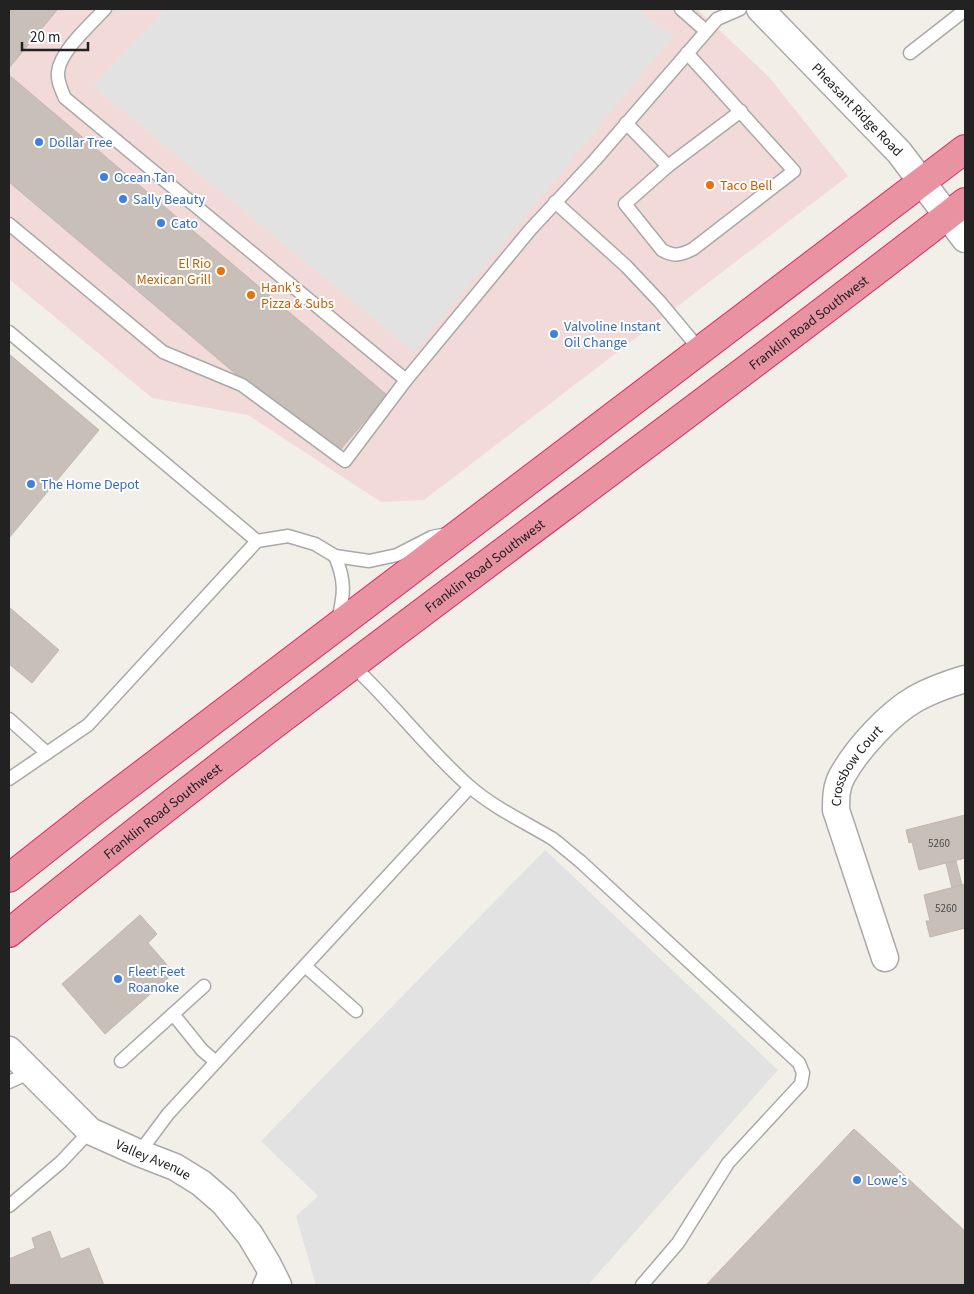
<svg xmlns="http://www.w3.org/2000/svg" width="974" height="1294" font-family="'Source Sans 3',sans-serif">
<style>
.commercial{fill:#f2dad9}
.parking{fill:#e2e2e2}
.building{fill:#c7bfb8;stroke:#c4b6ab}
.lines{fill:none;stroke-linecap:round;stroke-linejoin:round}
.lane-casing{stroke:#a9a9a9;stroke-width:15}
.street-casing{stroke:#a9a9a9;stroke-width:29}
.highway-casing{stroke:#dc2a67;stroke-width:30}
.lane{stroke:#fff;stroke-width:12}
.street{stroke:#fff;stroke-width:26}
.highway{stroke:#e892a2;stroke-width:28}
.shop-dot{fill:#3f7fe0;stroke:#fff;stroke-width:2}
.food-dot{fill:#e8710a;stroke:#fff;stroke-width:2}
.labels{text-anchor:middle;stroke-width:4;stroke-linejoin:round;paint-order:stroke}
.number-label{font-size:11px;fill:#4b4948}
.street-label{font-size:14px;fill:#222;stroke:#fff}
.shop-label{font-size:14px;fill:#366cbe;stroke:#fff;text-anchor:start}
.food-label{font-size:14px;fill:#c56008;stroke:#fff;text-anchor:start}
</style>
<rect width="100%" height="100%" fill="#f2efe9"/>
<polygon class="commercial" points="9,9 697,9 769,77 848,176 424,500 381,502 248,415 152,398 9,279"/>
<g class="parking">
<polygon points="165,9 638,9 673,36 414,352 93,86"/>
<polygon points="545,850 778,1070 588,1285 316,1285 296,1216 318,1196 261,1141"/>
</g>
<g class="building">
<polygon points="9,9 58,9 9,68"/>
<polygon points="9,75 387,395 334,457 9,182"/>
<polygon points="9,354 99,430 9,538"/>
<polygon points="9,607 59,650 32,683 9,664"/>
<polygon points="965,815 965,858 919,870 912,842 909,843 906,830"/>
<polygon points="956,861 962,885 952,888 946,863"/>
<polygon points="965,884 965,928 930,937 926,921 930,921 924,895"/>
<polygon points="140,915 157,934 148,943 174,973 105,1034 62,984"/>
<polygon points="854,1129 965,1231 965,1285 706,1285"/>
<polygon points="50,1231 61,1259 89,1248 104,1285 9,1285 9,1259 35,1248 32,1238"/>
</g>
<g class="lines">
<defs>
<g id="lane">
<path d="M105,9C91,24 60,51 58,72C57,81 61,89 65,98L406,380L530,230L595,160L717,19L740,9"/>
<polyline points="681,9 706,31"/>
<polyline points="910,53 965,10"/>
<path d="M626,123L668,166L625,204L662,250C674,257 681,255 693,249L794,171L687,53"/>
<polyline points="668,166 741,111"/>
<polyline points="555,202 626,266 660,302 700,350"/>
<polyline points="9,224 163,352 242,385 345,461 406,380"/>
<polyline points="9,332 257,541 88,725 9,779"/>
<polyline points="257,541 288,536 315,544 335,556 369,561 397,555 432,537 447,534"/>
<path d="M335,556C346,582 344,594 338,621"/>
<path d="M353,666C394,704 426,748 469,786C494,808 525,822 553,839C562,846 571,854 580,861L799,1063L803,1073L801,1084L728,1163L678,1243L642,1285"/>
<polyline points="9,719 47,753"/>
<polyline points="305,966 356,1011"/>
<polyline points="173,1014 202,1050 216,1062"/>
<polyline points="121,1061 204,986"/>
<polyline points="9,1082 31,1072"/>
<polyline points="139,1153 168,1114 470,787"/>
<polyline points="9,1206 61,1162 90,1131"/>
<polyline points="259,1285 268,1265"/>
</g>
<g id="street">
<path id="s1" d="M760,9L899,152L965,239"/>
<path id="s2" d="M885,958L836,810C836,798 836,787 842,776C857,749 889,714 915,699C931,690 948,684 965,679"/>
<path id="s3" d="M9,1050L90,1131L139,1153L175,1167L201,1183L224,1203L250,1235L268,1265L278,1285"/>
</g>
<g id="highway">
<polyline points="9,878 94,811 965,149"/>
<path id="s4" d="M9,933C320,680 649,449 965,202"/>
</g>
</defs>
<use href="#lane" class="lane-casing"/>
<use href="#street" class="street-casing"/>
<use href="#highway" class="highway-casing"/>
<use href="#lane" class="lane"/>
<use href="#street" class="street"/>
<use href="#highway" class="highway"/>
</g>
<g class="shop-dot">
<circle cx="39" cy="142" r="5"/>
<circle cx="104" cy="177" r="5"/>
<circle cx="123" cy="199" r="5"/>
<circle cx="161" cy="223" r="5"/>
<circle cx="554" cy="334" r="5"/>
<circle cx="31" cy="484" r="5"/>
<circle cx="118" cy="979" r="5"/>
<circle cx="857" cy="1180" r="5"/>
</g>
<g class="food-dot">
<circle cx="710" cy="185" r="5"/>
<circle cx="221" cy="271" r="5"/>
<circle cx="251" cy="295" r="5"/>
</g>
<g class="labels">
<g class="number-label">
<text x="939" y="847">5260</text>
<text x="946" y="912">5260</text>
</g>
<g class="street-label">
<text dy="5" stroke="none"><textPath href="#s1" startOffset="140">Pheasant Ridge Road</textPath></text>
<text dy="5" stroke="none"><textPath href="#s4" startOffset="1006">Franklin Road Southwest</textPath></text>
<text dy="5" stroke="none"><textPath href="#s4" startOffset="601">Franklin Road Southwest</textPath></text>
<text dy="5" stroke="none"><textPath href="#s2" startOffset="206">Crossbow Court</textPath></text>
<text dy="5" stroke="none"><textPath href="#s4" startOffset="196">Franklin Road Southwest</textPath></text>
<text dy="5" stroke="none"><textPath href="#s3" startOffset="184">Valley Avenue</textPath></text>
</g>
<g class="shop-label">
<text x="49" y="147">Dollar Tree</text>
<text x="114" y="182">Ocean Tan</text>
<text x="133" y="204">Sally Beauty</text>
<text x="171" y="228">Cato</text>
<text x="564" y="331">Valvoline Instant<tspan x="564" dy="16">Oil Change</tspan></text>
<text x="41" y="489">The Home Depot</text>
<text x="128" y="976">Fleet Feet<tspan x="128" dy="16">Roanoke</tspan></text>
<text x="867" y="1185">Lowe's</text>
</g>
<g class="food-label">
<text x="720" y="190">Taco Bell</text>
<text x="211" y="268" text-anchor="end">El Rio<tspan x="211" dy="16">Mexican Grill</tspan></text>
<text x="261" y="292">Hank's<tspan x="261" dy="16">Pizza &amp; Subs</tspan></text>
</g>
</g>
<rect width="974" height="1294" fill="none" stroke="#222222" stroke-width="20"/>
<path d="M22 42v8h66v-8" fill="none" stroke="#222222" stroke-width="2.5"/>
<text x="30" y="42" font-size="15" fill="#222222" stroke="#ffffff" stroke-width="4" paint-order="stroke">20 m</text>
</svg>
